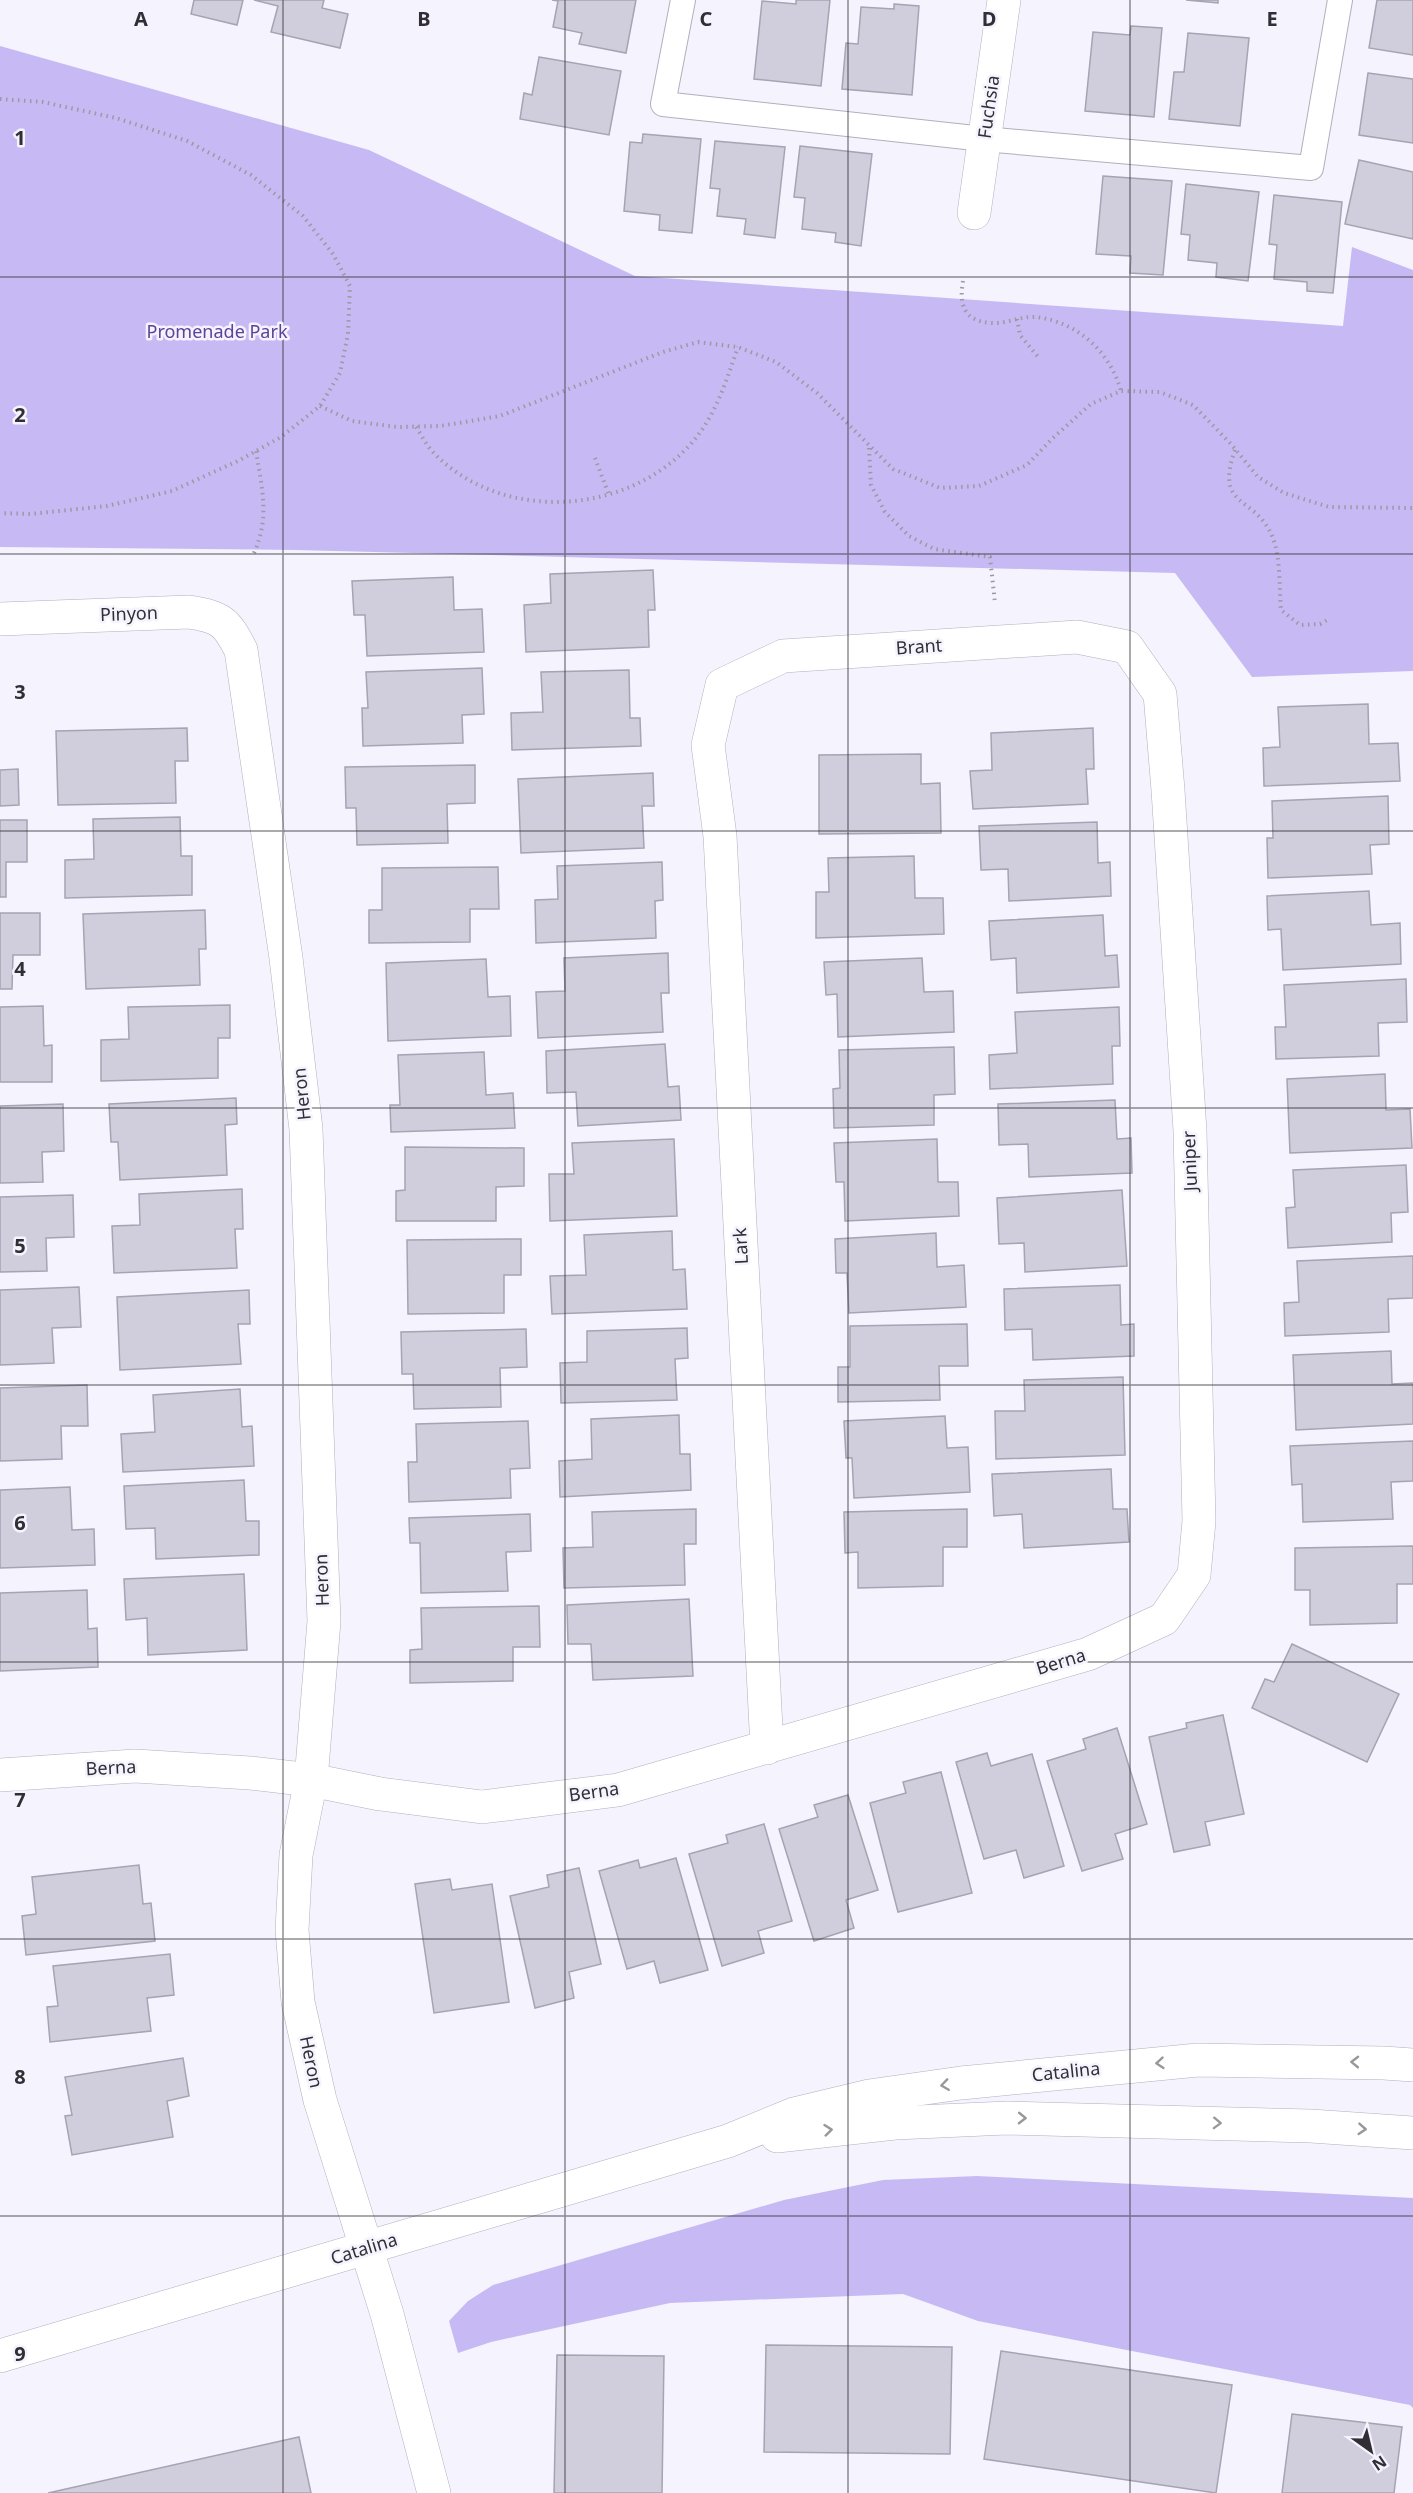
<svg xmlns="http://www.w3.org/2000/svg" width="1413" height="2493" font-family="'Noto Sans',sans-serif">
<style>
.green{fill:#c7baf4}
.building{fill:#d0cddd;stroke:#a6a3b2;stroke-width:1.5}
.lines{fill:none;stroke-linecap:round;stroke-linejoin:round}
.service-casing{stroke:#b2afbe;stroke-width:26}
.minor-casing{stroke:#b2afbe;stroke-width:34}
.tertiary-casing{stroke:#b2afbe;stroke-width:34}
.path{stroke:#9b99a1;stroke-width:4;stroke-dasharray:1.5 4.5;stroke-linecap:butt}
.service{stroke:#fff;stroke-width:24}
.minor{stroke:#fff;stroke-width:33}
.tertiary{stroke:#fff;stroke-width:33}
.oneway{stroke:#98979a}
.grid{fill:none;stroke:#312f35;stroke-width:1.5;stroke-opacity:0.55}
.labels{text-anchor:middle;stroke-width:5;stroke-linejoin:round;paint-order:stroke}
.street-label{font-size:18px;fill:#312f35;stroke:#f5f3fd}
.park-label{font-size:18px;fill:#5e429a;stroke:#f5f3fd}
.grid-label{font-size:20px;text-anchor:middle;font-weight:bold;fill:#312f35;stroke:#f5f3fd;stroke-width:5;stroke-linejoin:round;paint-order:stroke}
</style>
<rect width="100%" height="100%" fill="#f5f3fd"/>
<g class="green">
<polygon points="0,46 369,150 635,276 1343,326 1352,247 1413,270 1413,671 1252,677 1175,573 296,550 0,547"/>
<polygon points="977,2176 1413,2198 1413,2408 1410,2405 978,2321 903,2294 670,2303 491,2342 458,2353 449,2321 468,2301 493,2285 784,2200 883,2180"/>
</g>
<g class="building">
<polygon points="194,0 243,0 237,25 191,14"/>
<polygon points="254,0 324,0 322,8 348,14 340,48 271,32 278,6"/>
<polygon points="552,0 636,0 626,53 579,44 582,33 553,27 558,1"/>
<polygon points="796,0 830,0 821,86 754,79 762,1 796,4"/>
<polygon points="1186,0 1218,0 1218,3"/>
<polygon points="1377,0 1413,0 1413,55 1369,48"/>
<polygon points="894,4 919,6 912,95 842,89 846,43 858,44 861,7 894,9"/>
<polygon points="1131,26 1162,28 1154,117 1085,111 1093,32 1130,35"/>
<polygon points="1188,33 1249,38 1240,126 1169,119 1174,72 1184,72"/>
<polygon points="539,57 621,71 609,135 520,119 524,93 532,95"/>
<polygon points="1368,73 1413,79 1413,143 1359,135"/>
<polygon points="643,134 701,139 692,233 659,230 660,215 624,211 630,142 642,143"/>
<polygon points="715,141 785,147 775,238 744,234 746,219 717,216 720,189 710,188"/>
<polygon points="800,146 872,154 861,246 835,242 836,233 802,229 805,198 794,197"/>
<polygon points="1359,160 1413,172 1413,239 1345,224"/>
<polygon points="1103,176 1172,181 1163,275 1130,273 1131,256 1096,254"/>
<polygon points="1186,184 1259,192 1248,281 1216,277 1217,263 1188,260 1190,235 1181,234"/>
<polygon points="1274,195 1342,202 1333,293 1307,291 1307,282 1274,279 1277,245 1269,244"/>
<polygon points="653,570 655,610 648,610 649,647 526,652 524,605 551,603 550,574"/>
<polygon points="453,577 454,610 482,609 484,652 367,656 365,615 354,615 352,581"/>
<polygon points="482,668 484,714 462,715 463,743 363,746 362,708 368,708 366,672"/>
<polygon points="629,670 630,718 640,718 641,746 512,750 511,713 543,712 541,672"/>
<polygon points="1368,704 1369,744 1398,743 1400,781 1264,786 1263,748 1280,747 1278,707"/>
<polygon points="187,728 188,761 175,761 176,803 58,805 56,731"/>
<polygon points="1093,728 1094,769 1086,769 1088,804 973,809 970,771 992,770 991,733"/>
<polygon points="921,754 921,784 940,783 941,833 819,834 819,755"/>
<polygon points="475,765 475,803 447,804 448,843 357,845 356,808 346,808 345,767"/>
<polygon points="18,769 19,805 0,806 0,770"/>
<polygon points="653,773 654,806 642,806 644,848 521,853 518,779"/>
<polygon points="1388,796 1389,844 1370,845 1372,874 1268,878 1267,838 1273,838 1272,801"/>
<polygon points="180,817 181,856 192,856 192,895 65,898 65,860 94,859 93,819"/>
<polygon points="0,820 27,820 27,862 6,862 6,897 0,897"/>
<polygon points="1097,822 1098,863 1110,862 1111,896 1009,901 1008,869 981,870 979,826"/>
<polygon points="914,856 915,898 943,898 944,934 816,938 816,892 829,892 828,858"/>
<polygon points="662,862 663,900 655,901 656,938 536,943 535,900 558,899 557,866"/>
<polygon points="498,867 499,909 470,909 470,942 369,943 369,910 382,910 382,868"/>
<polygon points="1369,891 1371,925 1400,923 1401,964 1283,970 1281,929 1268,930 1267,896"/>
<polygon points="205,910 206,949 199,949 200,985 86,989 83,914"/>
<polygon points="0,913 40,913 40,955 13,955 12,989 0,989"/>
<polygon points="1103,915 1105,956 1117,955 1119,987 1017,993 1016,958 991,960 989,921"/>
<polygon points="668,953 669,993 661,993 663,1032 538,1038 536,992 565,991 564,958"/>
<polygon points="922,958 924,992 953,991 954,1032 838,1037 837,994 826,995 824,962"/>
<polygon points="486,959 488,997 510,996 511,1036 388,1041 386,963"/>
<polygon points="1406,979 1407,1022 1378,1023 1379,1056 1276,1059 1275,1027 1286,1027 1284,985"/>
<polygon points="230,1005 230,1038 218,1038 218,1078 101,1081 101,1040 129,1039 128,1007"/>
<polygon points="43,1006 44,1046 52,1045 52,1082 0,1082 0,1007"/>
<polygon points="1119,1007 1120,1046 1112,1046 1113,1084 990,1089 989,1055 1017,1053 1015,1012"/>
<polygon points="665,1044 668,1087 679,1086 681,1120 578,1126 576,1092 547,1093 546,1051"/>
<polygon points="954,1047 955,1094 934,1095 934,1125 834,1128 833,1089 840,1088 839,1050"/>
<polygon points="484,1052 486,1095 513,1093 515,1128 391,1132 390,1105 400,1105 398,1055"/>
<polygon points="1385,1074 1386,1110 1410,1109 1412,1148 1290,1153 1287,1079"/>
<polygon points="236,1098 237,1124 225,1125 227,1175 120,1180 118,1142 111,1142 109,1104"/>
<polygon points="1115,1100 1117,1139 1131,1138 1132,1173 1029,1177 1028,1144 999,1145 998,1104"/>
<polygon points="63,1104 64,1151 42,1152 43,1182 0,1183 0,1106"/>
<polygon points="674,1139 677,1216 550,1221 549,1174 574,1174 572,1143"/>
<polygon points="937,1139 938,1182 958,1182 959,1216 845,1221 844,1182 836,1182 834,1143"/>
<polygon points="405,1147 524,1148 524,1186 496,1187 496,1221 396,1221 396,1191 405,1190"/>
<polygon points="1406,1165 1408,1212 1391,1213 1392,1242 1288,1248 1286,1208 1295,1207 1293,1170"/>
<polygon points="242,1189 243,1229 235,1229 237,1268 114,1273 112,1226 140,1225 139,1194"/>
<polygon points="1122,1190 1127,1266 1025,1272 1024,1243 999,1244 997,1198"/>
<polygon points="73,1195 74,1237 46,1238 47,1271 0,1272 0,1197"/>
<polygon points="672,1231 673,1270 685,1269 687,1309 552,1314 550,1276 586,1275 584,1235"/>
<polygon points="936,1233 937,1267 964,1265 966,1307 849,1313 847,1273 836,1273 835,1239"/>
<polygon points="521,1239 521,1275 504,1275 504,1313 408,1314 407,1240"/>
<polygon points="1413,1256 1413,1298 1388,1299 1389,1332 1285,1336 1284,1303 1299,1302 1297,1261"/>
<polygon points="1120,1285 1121,1325 1134,1324 1134,1356 1033,1360 1032,1329 1005,1330 1004,1289"/>
<polygon points="79,1287 81,1327 52,1328 54,1363 0,1365 0,1290"/>
<polygon points="249,1290 250,1324 238,1324 241,1364 120,1370 117,1297"/>
<polygon points="967,1324 968,1366 939,1366 940,1400 838,1402 838,1367 850,1367 850,1326"/>
<polygon points="687,1328 688,1358 675,1359 677,1400 561,1403 560,1363 587,1362 587,1331"/>
<polygon points="526,1329 527,1367 500,1368 501,1407 414,1409 413,1374 402,1374 401,1332"/>
<polygon points="1391,1351 1392,1384 1413,1383 1413,1424 1296,1430 1293,1355"/>
<polygon points="1123,1377 1125,1455 996,1459 995,1411 1025,1411 1024,1380"/>
<polygon points="87,1385 88,1426 61,1426 62,1459 0,1461 0,1388"/>
<polygon points="240,1389 242,1427 252,1426 254,1466 123,1472 121,1434 155,1432 153,1395"/>
<polygon points="679,1415 680,1454 690,1454 691,1490 560,1497 559,1461 592,1459 591,1419"/>
<polygon points="945,1416 947,1448 968,1447 970,1492 854,1498 852,1458 846,1458 844,1421"/>
<polygon points="528,1421 530,1468 510,1469 511,1498 409,1502 408,1462 417,1462 416,1424"/>
<polygon points="1413,1441 1413,1481 1391,1482 1393,1519 1303,1522 1302,1484 1292,1485 1290,1446"/>
<polygon points="1111,1469 1113,1509 1127,1509 1129,1542 1024,1548 1022,1514 994,1516 992,1474"/>
<polygon points="244,1480 246,1521 259,1521 259,1555 156,1559 155,1528 126,1529 124,1486"/>
<polygon points="70,1487 72,1530 94,1529 95,1565 0,1568 0,1490"/>
<polygon points="696,1509 696,1544 684,1544 685,1585 564,1588 563,1548 593,1547 592,1512"/>
<polygon points="967,1509 967,1547 943,1547 943,1586 858,1588 858,1552 845,1553 844,1512"/>
<polygon points="530,1514 531,1551 506,1552 508,1591 421,1593 420,1543 410,1543 409,1518"/>
<polygon points="1413,1546 1413,1584 1397,1584 1397,1623 1310,1625 1310,1590 1295,1590 1295,1548"/>
<polygon points="244,1574 247,1650 148,1655 147,1618 126,1620 124,1579"/>
<polygon points="87,1590 88,1629 97,1628 98,1667 0,1671 0,1593"/>
<polygon points="689,1599 693,1676 593,1680 591,1644 568,1644 567,1605"/>
<polygon points="539,1606 540,1647 513,1647 513,1681 410,1683 410,1650 422,1649 421,1608"/>
<polygon points="1292,1644 1399,1694 1367,1762 1252,1708 1265,1679 1274,1682"/>
<polygon points="1223,1715 1244,1814 1205,1822 1210,1845 1174,1852 1149,1737 1187,1728 1186,1723"/>
<polygon points="1117,1728 1147,1824 1115,1834 1123,1859 1082,1871 1047,1761 1086,1749 1083,1739"/>
<polygon points="987,1753 991,1766 1032,1754 1064,1866 1024,1878 1016,1850 984,1859 956,1762"/>
<polygon points="941,1772 972,1893 898,1912 870,1803 906,1793 903,1782"/>
<polygon points="848,1795 878,1890 846,1900 854,1928 814,1941 779,1829 818,1817 814,1805"/>
<polygon points="764,1824 792,1921 758,1931 764,1953 722,1966 689,1854 728,1843 726,1835"/>
<polygon points="676,1858 708,1970 660,1983 654,1961 627,1969 599,1871 638,1860 640,1868"/>
<polygon points="139,1865 143,1904 151,1903 155,1941 26,1955 22,1916 36,1914 32,1877"/>
<polygon points="579,1868 601,1964 569,1972 574,1998 535,2008 510,1896 549,1887 547,1875"/>
<polygon points="450,1879 452,1890 492,1884 509,2002 434,2013 415,1884"/>
<polygon points="170,1954 174,1995 147,1998 151,2031 50,2042 47,2007 58,2006 53,1966"/>
<polygon points="183,2058 189,2096 167,2101 173,2137 72,2155 65,2116 72,2115 65,2077"/>
<polygon points="766,2345 952,2347 950,2454 764,2452"/>
<polygon points="1001,2351 1232,2385 1216,2493 984,2459"/>
<polygon points="557,2355 664,2356 662,2493 554,2493"/>
<polygon points="1292,2414 1402,2427 1394,2493 1282,2493"/>
<polygon points="299,2437 311,2493 48,2493"/>
</g>
<g class="lines">
<defs>
<polyline id="service" points="683,0 663,104 984,139 1311,168 1340,0"/>
<g id="minor">
<polyline points="974,213 1004,0"/>
<path d="M0,619L189,612C221,617 226,621 241,650L286,958L306,1129L324,1621L311,1780L296,1855L292,1930L298,2002L320,2100L387,2314L434,2493"/>
<polyline points="0,1775 135,1766 250,1773 311,1780 380,1794 482,1807 618,1790 1088,1654 1164,1619 1194,1575 1199,1521 1190,1131 1168,790 1160,694 1127,647 1077,637 783,656 722,685 708,745 720,836 767,1748"/>
</g>
<g id="tertiary">
<polyline points="777,2136 895,2123 1007,2118 1311,2126 1413,2133"/>
<polyline points="0,2356 728,2141 794,2114 869,2096 961,2083 1198,2060 1384,2063 1413,2065"/>
</g>
</defs>
<use href="#service" class="service-casing"/>
<use href="#minor" class="minor-casing"/>
<use href="#tertiary" class="tertiary-casing"/>
<g class="path">
<polyline points="0,99 43,102 116,118 187,141 251,175 303,216 333,254 350,286 348,334 340,373 320,406 281,437 240,460 172,491 107,506 30,514 0,513"/>
<path d="M963,281C959,304 963,321 991,323C1006,324 1021,316 1036,317C1078,322 1110,352 1121,391"/>
<polyline points="1017,319 1020,335 1039,358"/>
<polyline points="320,406 352,421 397,427 440,426 500,416 663,352 698,342 738,347 776,362 817,393 893,469 940,488 979,486 1027,465 1053,438 1091,404 1121,391 1160,392 1193,405 1231,444 1258,477 1284,493 1329,507 1413,508"/>
<path d="M416,427C421,434 425,443 431,450C497,522 621,517 687,448C715,419 725,384 738,347"/>
<polyline points="869,448 871,485 885,512 909,536 934,549 990,557 995,603"/>
<path d="M1235,450C1214,509 1255,495 1272,536C1281,556 1279,588 1281,610L1300,625L1320,624L1329,619"/>
<polyline points="595,458 609,495"/>
<path d="M254,553C270,517 262,489 256,451"/>
</g>
<use href="#service" class="service"/>
<use href="#minor" class="minor"/>
<use href="#tertiary" class="tertiary"/>
</g>
<defs><path id="oneway-chevron" d="M-2-3.5L2.5 0L-2 3.5" fill="none" stroke-width="1.6" stroke-linecap="round" stroke-linejoin="round" transform="scale(1.5)"/></defs>
<g class="oneway">
<use href="#oneway-chevron" transform="translate(1355 2062) rotate(-179)"/>
<use href="#oneway-chevron" transform="translate(1160 2063) rotate(175)"/>
<use href="#oneway-chevron" transform="translate(945 2085) rotate(172)"/>
<use href="#oneway-chevron" transform="translate(1022 2118) rotate(1)"/>
<use href="#oneway-chevron" transform="translate(1217 2123) rotate(2)"/>
<use href="#oneway-chevron" transform="translate(1362 2129) rotate(4)"/>
<use href="#oneway-chevron" transform="translate(828 2130) rotate(-6)"/>
</g>
<path class="grid" d="M283,0V2493M565,0V2493M848,0V2493M1130,0V2493M0,277H1413M0,554H1413M0,831H1413M0,1108H1413M0,1385H1413M0,1662H1413M0,1939H1413M0,2216H1413"/>
<g class="labels">
<g class="street-label">
<text transform="translate(989 107) rotate(-82)" y="6">Fuchsia</text>
<text transform="translate(129 614) rotate(-2)" y="6">Pinyon</text>
<text transform="translate(919 647) rotate(-4)" y="6">Brant</text>
<text transform="translate(302 1094) rotate(-96)" y="6">Heron</text>
<text transform="translate(1190 1161) rotate(-92)" y="6">Juniper</text>
<text transform="translate(741 1246) rotate(-93)" y="6">Lark</text>
<text transform="translate(322 1580) rotate(-92)" y="6">Heron</text>
<text transform="translate(1061 1662) rotate(-17)" y="6">Berna</text>
<text transform="translate(111 1768) rotate(-3)" y="6">Berna</text>
<text transform="translate(594 1792) rotate(-8)" y="6">Berna</text>
<text transform="translate(311 2062) rotate(78)" y="6">Heron</text>
<text transform="translate(1066 2072) rotate(-6)" y="6">Catalina</text>
<text transform="translate(364 2249) rotate(-17)" y="6">Catalina</text>
</g>
<g class="park-label">
<text x="217" y="338">Promenade Park</text>
</g>
</g>
<g class="grid-label">
<text x="141" y="26">A</text>
<text x="424" y="26">B</text>
<text x="706" y="26">C</text>
<text x="989" y="26">D</text>
<text x="1272" y="26">E</text>
<text x="20" y="145">1</text>
<text x="20" y="422">2</text>
<text x="20" y="699">3</text>
<text x="20" y="976">4</text>
<text x="20" y="1253">5</text>
<text x="20" y="1530">6</text>
<text x="20" y="1807">7</text>
<text x="20" y="2084">8</text>
<text x="20" y="2361">9</text>
</g>
<g transform="translate(1371 2451) rotate(146)" stroke="#f5f3fd" stroke-width="4.5" paint-order="stroke">
<path d="M0-4.5L10 22L0 15L-10 22Z" fill="#312f35"/>
<text y="-9" font-size="16" font-weight="bold" text-anchor="middle" fill="#312f35">N</text>
</g>
</svg>
